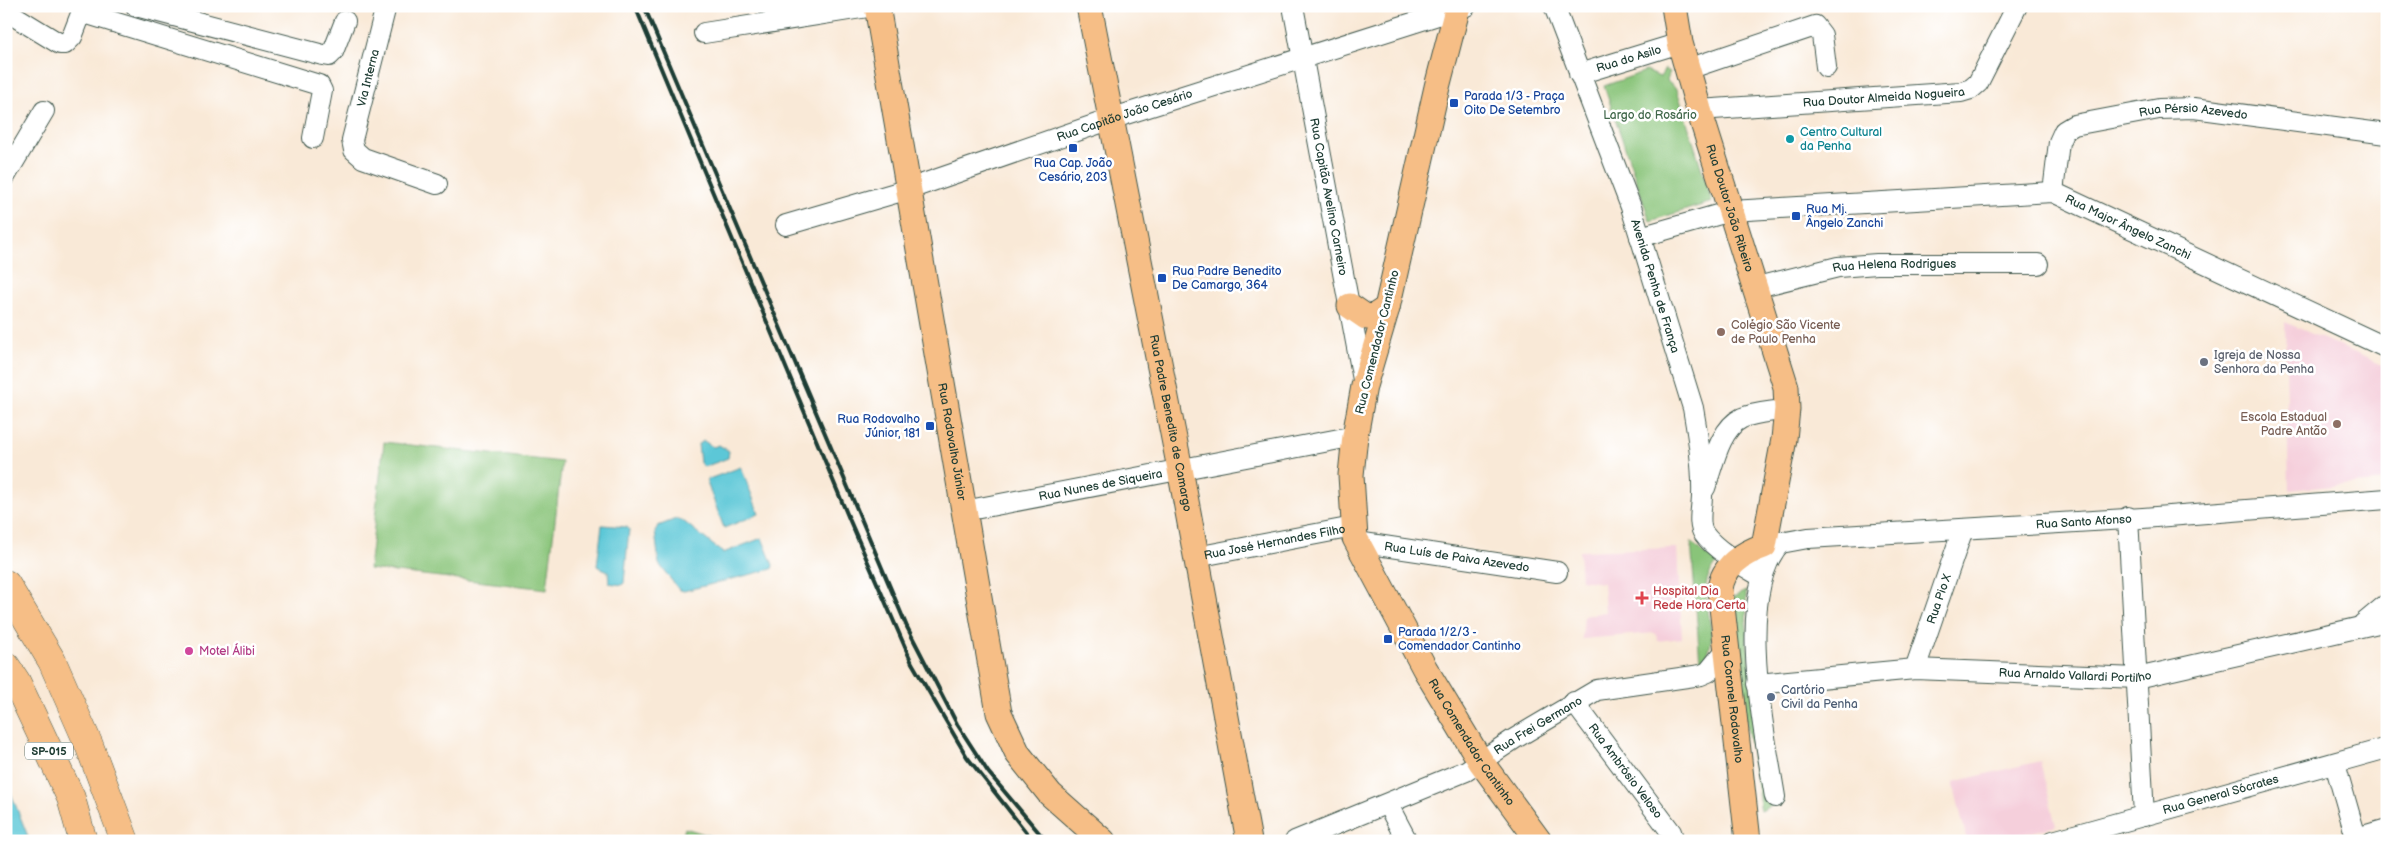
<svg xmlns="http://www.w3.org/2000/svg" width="2393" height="847" font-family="'Balsamiq Sans',sans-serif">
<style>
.built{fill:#f5cfdb}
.green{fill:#89c479;stroke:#548056}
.water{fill:#5cc7d7;stroke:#3e8286}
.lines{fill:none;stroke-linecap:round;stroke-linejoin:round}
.minor-casing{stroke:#40574c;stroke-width:22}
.major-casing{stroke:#40574c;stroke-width:27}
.highway-casing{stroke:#40574c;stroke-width:29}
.minor{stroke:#fff;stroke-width:20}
.major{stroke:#f6be86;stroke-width:25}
.highway{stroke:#f6be86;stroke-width:28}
.rail{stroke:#1f3d34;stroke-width:4}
.transit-dot{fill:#1a4fb4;stroke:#fff;stroke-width:2}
.culture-dot{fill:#0f9aa8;stroke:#fff;stroke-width:2}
.education-dot{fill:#8d6e63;stroke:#fff;stroke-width:2}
.worship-dot{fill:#6b7280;stroke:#fff;stroke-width:2}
.health-dot{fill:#e0444e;stroke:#fff;stroke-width:2}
.hotel-dot{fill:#d1479c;stroke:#fff;stroke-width:2}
.service-dot{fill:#5c6f8a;stroke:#fff;stroke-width:2}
.labels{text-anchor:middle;stroke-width:5;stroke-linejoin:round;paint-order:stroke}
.shield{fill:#fff;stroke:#627771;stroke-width:1}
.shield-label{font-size:11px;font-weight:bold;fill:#1f3d34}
.street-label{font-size:12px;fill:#1f3d34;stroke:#fff}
.transit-label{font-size:12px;fill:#164399;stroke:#fff;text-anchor:start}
.park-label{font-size:12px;fill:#3f6649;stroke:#fff}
.culture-label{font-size:12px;fill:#0d838f;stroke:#fff;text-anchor:start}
.education-label{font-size:12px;fill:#785e54;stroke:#fff;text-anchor:start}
.worship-label{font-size:12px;fill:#5b616d;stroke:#fff;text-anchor:start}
.health-label{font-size:12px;fill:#be3a42;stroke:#fff;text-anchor:start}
.hotel-label{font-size:12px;fill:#b23c85;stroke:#fff;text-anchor:start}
.service-label{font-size:12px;fill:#4e5e75;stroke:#fff;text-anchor:start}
</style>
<rect width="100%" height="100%" fill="#fff"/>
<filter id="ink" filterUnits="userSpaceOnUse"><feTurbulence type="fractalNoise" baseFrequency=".02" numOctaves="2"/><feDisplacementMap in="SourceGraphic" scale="10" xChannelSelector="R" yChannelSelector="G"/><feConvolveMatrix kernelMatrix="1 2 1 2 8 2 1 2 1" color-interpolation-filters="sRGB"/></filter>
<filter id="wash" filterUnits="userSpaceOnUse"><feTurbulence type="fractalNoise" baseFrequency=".0096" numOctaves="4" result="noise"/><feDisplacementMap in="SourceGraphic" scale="20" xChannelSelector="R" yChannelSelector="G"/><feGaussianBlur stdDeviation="1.12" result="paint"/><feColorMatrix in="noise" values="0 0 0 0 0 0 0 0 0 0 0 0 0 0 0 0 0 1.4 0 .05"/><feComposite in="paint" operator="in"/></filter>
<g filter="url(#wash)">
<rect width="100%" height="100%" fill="#f9e9d7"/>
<g class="built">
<polygon points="2285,322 2387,367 2387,481 2289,490"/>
<polygon points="1677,548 1682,638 1658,641 1655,633 1582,639 1584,616 1605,612 1603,583 1581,580 1579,551"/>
<polygon points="2040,761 2056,826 1996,841 1967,841 1953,782"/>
</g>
<g class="green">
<polygon points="1665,69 1670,72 1666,80 1677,90 1712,202 1650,221 1604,86 1646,71 1660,77"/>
<polygon points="384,442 562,462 547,589 369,569"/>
<path d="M1691,541L1704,554L1719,561C1714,567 1709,573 1707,581C1701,607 1724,642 1700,663Z"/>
<polygon points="1746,591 1747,642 1773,805 1761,811 1740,683 1733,597"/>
<polygon points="685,828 727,841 681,841"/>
</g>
<g class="water">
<polygon points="704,441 713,447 719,445 729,451 728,458 704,467 700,463 698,444"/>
<polygon points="741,467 759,514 724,528 706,480"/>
<polygon points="676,519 682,520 723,553 762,538 773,565 772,569 684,591 679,590 659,564 655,531 658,526"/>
<polygon points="602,525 627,527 629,529 624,583 622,585 609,583 608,571 597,566"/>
<polygon points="6,781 27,834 29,841 6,841"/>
</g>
</g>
<g filter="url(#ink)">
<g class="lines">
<defs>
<g id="minor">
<polyline points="136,6 323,55 329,56 333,52 345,21"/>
<polyline points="386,6 352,140 354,150 363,158 437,184"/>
<path id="s1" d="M1293,6L1364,385"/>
<path id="s2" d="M1554,6L1631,207L1693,408C1698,437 1703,467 1702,496C1702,507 1697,524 1704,534C1716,551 1744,566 1762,577"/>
<polyline points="6,11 60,44 65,44 72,37 84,6"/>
<polyline points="81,12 319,85 322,91 313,138"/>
<polyline points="704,33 874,6"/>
<polyline points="1688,69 1815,26 1822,35 1826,67"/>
<path id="s3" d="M1579,74L1680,43"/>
<path id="s4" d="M1699,110L1961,92L1971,89L1978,83L2017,6"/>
<polyline points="6,175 44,111"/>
<path id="s5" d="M2053,192L2059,142L2064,131L2074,125L2159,109L2194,108L2387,134"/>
<path id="s6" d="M786,225L909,189L1126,114L1466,6"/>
<path id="s7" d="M1640,237L1731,211L2053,192L2387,348"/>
<path id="s8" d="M1753,288L1838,267L1877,264H2038"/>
<path d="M1705,488C1713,466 1719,429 1742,418C1756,412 1773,412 1787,409"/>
<path id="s9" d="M964,511L1355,436"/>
<polyline points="2128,517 2144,816"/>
<path id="s10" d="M1357,542L1557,572"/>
<path id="s11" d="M1764,546L1808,538L2143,518L2387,499"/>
<path id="s12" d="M1196,557L1353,527"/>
<polyline points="2363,624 2387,604"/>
<path id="s13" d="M1915,669L1963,529"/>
<path id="s14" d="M1757,684L1915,669L2137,678L2387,621"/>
<path id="s15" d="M1574,702L1671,832L1674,841"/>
<polyline points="2335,764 2357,841"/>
<path d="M1775,797C1765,734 1733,591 1782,541"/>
<polyline points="1388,805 1407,841"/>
<polyline points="2356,838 2387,829"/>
<path id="s16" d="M1295,841L1466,771L1514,739L1597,690L1701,675L1708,672L1726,650"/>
<path id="s17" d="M2053,841L2387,748"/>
</g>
<g id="major">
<path id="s18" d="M877,6L999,713L1018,754L1050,794L1103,841"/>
<path id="s19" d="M1089,6L1180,469L1249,841"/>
<path id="s20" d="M1458,6L1437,87L1387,308L1364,386L1355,436L1351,475L1355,538L1425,669L1481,762L1539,841"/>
<path id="s21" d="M1674,6L1680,43L1699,110L1786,387L1787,409L1784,439L1764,546C1743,553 1723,566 1720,589L1748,841"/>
<polyline points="1350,306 1366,317 1375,316 1387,308"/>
</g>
<g id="highway">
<polyline points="6,584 52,661 89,745 125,841"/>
<polyline points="6,666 16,681 71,798 83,841"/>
</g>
</defs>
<use href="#minor" class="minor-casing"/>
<use href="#major" class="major-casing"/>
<use href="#highway" class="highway-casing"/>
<use href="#minor" class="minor"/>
<use href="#major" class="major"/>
<use href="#highway" class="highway"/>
<g class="rail">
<polyline points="635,6 850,521 912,663 967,757 1033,841"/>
<polyline points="644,6 907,627 957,724 988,772 1046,841"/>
</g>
</g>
</g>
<g class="transit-dot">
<rect x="1449" y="98" width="10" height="10" rx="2.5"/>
<rect x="1068" y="143" width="10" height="10" rx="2.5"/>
<rect x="1791" y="211" width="10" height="10" rx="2.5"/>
<rect x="1157" y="273" width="10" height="10" rx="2.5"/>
<rect x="925" y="421" width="10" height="10" rx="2.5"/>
<rect x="1383" y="634" width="10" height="10" rx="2.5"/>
</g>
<circle class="culture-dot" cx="1790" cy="139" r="5"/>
<g class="education-dot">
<circle cx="1721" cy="332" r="5"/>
<circle cx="2337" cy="424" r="5"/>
</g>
<circle class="worship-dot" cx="2204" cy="362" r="5"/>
<path class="health-dot" d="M1639.5 590.5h5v5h5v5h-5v5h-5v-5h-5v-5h5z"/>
<circle class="hotel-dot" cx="189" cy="651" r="5"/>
<circle class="service-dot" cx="1771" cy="697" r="5"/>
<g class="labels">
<rect class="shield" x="25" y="742.5" width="48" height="17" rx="4"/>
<g class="shield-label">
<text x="49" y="755">SP-015</text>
</g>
<g class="street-label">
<text dy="4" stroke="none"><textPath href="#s3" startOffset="52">Rua do Asilo</textPath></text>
<text transform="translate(368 78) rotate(-76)" y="4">Via Interna</text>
<text dy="4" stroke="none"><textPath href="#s4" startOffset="185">Rua Doutor Almeida Nogueira</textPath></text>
<text dy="4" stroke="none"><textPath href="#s5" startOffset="195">Rua Pérsio Azevedo</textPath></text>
<text dy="4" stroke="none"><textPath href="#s6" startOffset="356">Rua Capitão João Cesário</textPath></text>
<text dy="4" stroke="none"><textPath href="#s1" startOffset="194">Rua Capitão Avelino Carneiro</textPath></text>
<text dy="4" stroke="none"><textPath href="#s21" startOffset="210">Rua Doutor João Ribeiro</textPath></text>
<text dy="4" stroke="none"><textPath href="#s7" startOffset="500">Rua Major Ângelo Zanchi</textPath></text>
<text dy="4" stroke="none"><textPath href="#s8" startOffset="144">Rua Helena Rodrigues</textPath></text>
<text dy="4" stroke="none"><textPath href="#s2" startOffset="298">Avenida Penha de França</textPath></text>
<text transform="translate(1377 342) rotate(-76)" y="4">Rua Comendador Cantinho</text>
<text dy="4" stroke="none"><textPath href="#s19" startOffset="425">Rua Padre Benedito de Camargo</textPath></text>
<text dy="4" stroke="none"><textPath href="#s18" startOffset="442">Rua Rodovalho Júnior</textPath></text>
<text dy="4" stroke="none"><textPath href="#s9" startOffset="139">Rua Nunes de Siqueira</textPath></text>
<text dy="4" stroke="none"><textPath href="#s11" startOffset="321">Rua Santo Afonso</textPath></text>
<text dy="4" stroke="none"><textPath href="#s12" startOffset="80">Rua José Hernandes Filho</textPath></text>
<text dy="4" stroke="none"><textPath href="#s10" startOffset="101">Rua Luís de Paiva Azevedo</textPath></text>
<text dy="4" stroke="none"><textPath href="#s13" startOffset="74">Rua Pio X</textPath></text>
<text dy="4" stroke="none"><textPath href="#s14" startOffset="319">Rua Arnaldo Vallardi Portilho</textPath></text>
<text dy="4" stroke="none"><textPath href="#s21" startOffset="734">Rua Coronel Rodovalho</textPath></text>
<text dy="4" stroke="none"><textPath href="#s16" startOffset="270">Rua Frei Germano</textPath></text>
<text dy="4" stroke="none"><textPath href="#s20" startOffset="780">Rua Comendador Cantinho</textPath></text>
<text dy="4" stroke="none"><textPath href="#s15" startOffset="86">Rua Ambrósio Veloso</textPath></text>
<text dy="4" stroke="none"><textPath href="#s17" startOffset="174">Rua General Sócrates</textPath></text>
</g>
<g class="transit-label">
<text x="1464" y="100">Parada 1/3 - Praça<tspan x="1464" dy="14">Oito De Setembro</tspan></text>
<text x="1073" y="167" text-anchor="middle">Rua Cap. João<tspan x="1073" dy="14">Cesário, 203</tspan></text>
<text x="1806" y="213">Rua Mj.<tspan x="1806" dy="14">Ângelo Zanchi</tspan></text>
<text x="1172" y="275">Rua Padre Benedito<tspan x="1172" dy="14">De Camargo, 364</tspan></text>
<text x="920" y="423" text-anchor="end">Rua Rodovalho<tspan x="920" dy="14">Júnior, 181</tspan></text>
<text x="1398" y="636">Parada 1/2/3 -<tspan x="1398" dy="14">Comendador Cantinho</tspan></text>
</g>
<g class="park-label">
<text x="1650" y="119">Largo do Rosário</text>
</g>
<g class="culture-label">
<text x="1800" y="136">Centro Cultural<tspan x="1800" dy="14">da Penha</tspan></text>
</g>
<g class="education-label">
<text x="1731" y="329">Colégio São Vicente<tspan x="1731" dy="14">de Paulo Penha</tspan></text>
<text x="2327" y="421" text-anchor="end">Escola Estadual<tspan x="2327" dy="14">Padre Antão</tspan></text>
</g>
<g class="worship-label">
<text x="2214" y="359">Igreja de Nossa<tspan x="2214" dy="14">Senhora da Penha</tspan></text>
</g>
<g class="health-label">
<text x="1653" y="595">Hospital Dia<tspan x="1653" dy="14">Rede Hora Certa</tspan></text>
</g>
<g class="hotel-label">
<text x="199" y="655">Motel Álibi</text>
</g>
<g class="service-label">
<text x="1781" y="694">Cartório<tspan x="1781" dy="14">Civil da Penha</tspan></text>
</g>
</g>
<rect width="2393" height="847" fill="none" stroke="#fff" stroke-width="25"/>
</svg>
